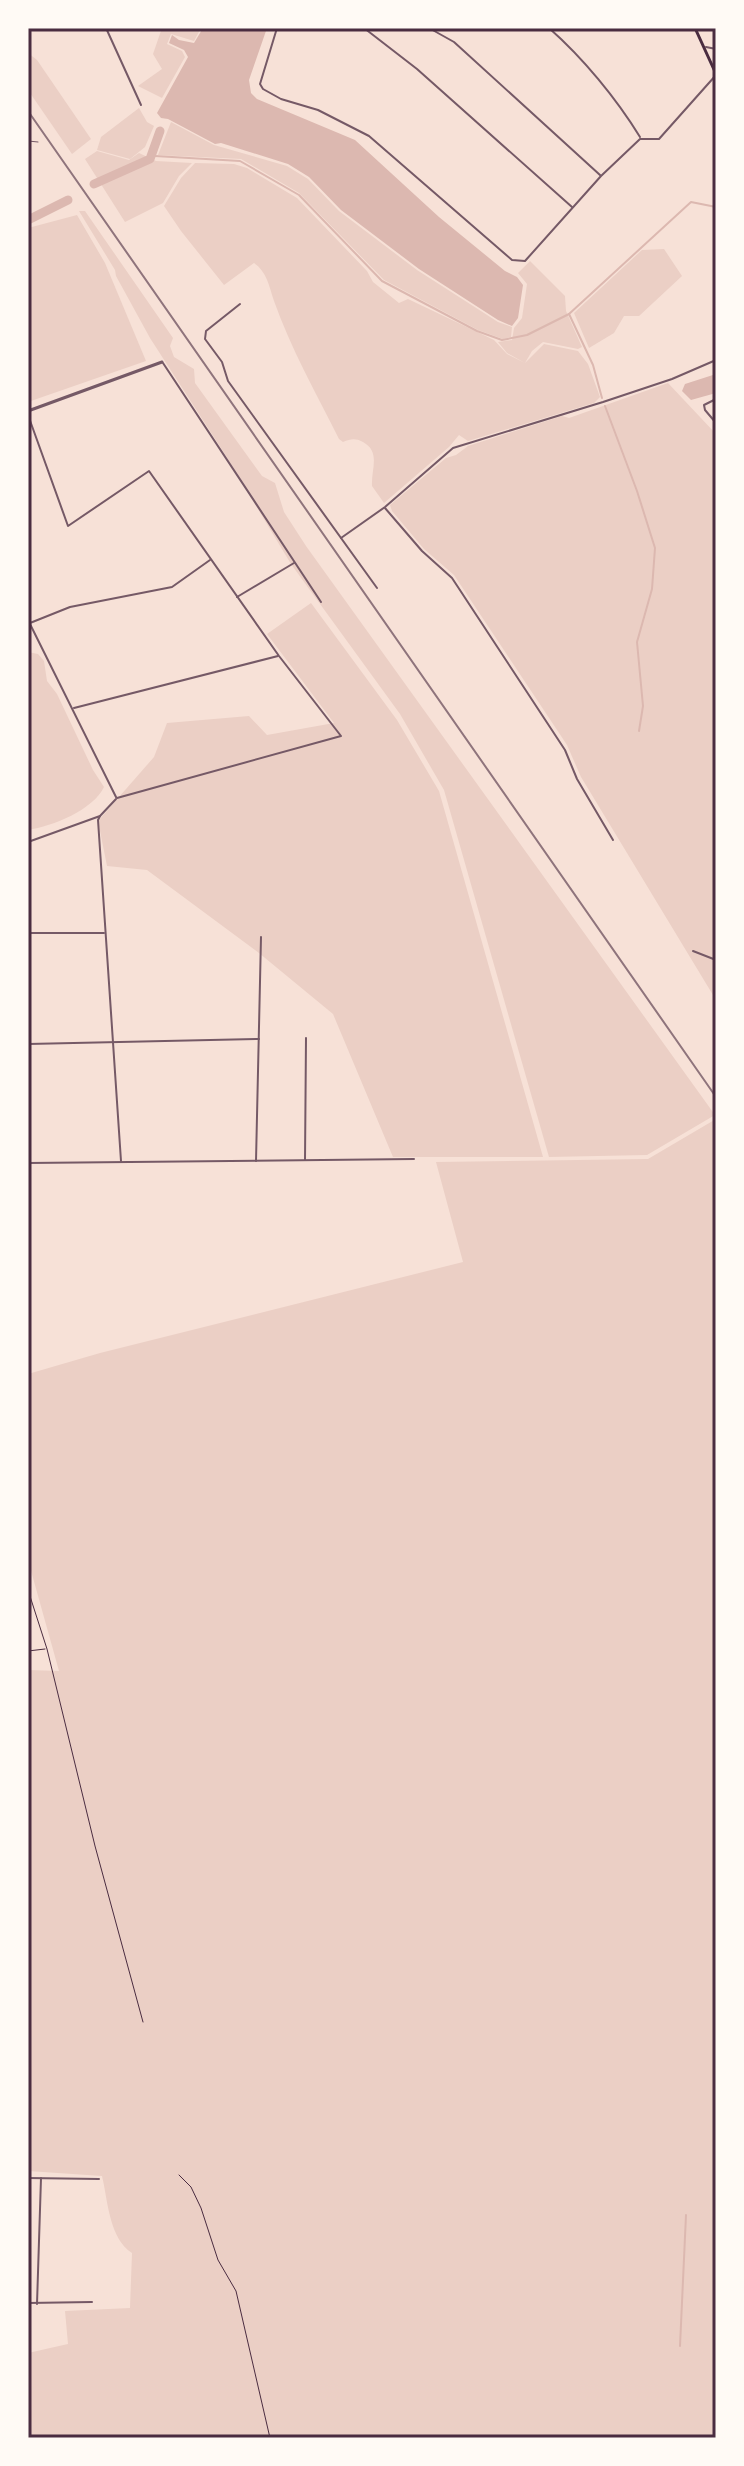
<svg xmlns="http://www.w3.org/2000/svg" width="744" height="2466" font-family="Montserrat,sans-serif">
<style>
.green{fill:#ebcfc5}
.water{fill:#dcb8b0}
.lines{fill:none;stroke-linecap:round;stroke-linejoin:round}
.stream{stroke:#dcb8b0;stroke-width:2}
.river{stroke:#dcb8b0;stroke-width:9}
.path{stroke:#4a2c40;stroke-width:1}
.service{stroke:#755966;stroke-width:1}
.minor{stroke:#755966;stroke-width:2}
.tertiary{stroke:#755966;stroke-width:3}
.primary{stroke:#4a2c40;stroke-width:3}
.rail{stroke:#8f747c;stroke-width:2}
.neatline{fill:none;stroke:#4a2c40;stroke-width:3}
</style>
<rect width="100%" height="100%" fill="#f7e1d7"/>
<g class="green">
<polygon points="162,28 201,28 194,41 171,34 167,44 182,51 185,57 162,98 138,86 162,69 153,54"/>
<polygon points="28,53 37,60 91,139 72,154 28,90"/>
<polygon points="139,108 147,122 154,126 145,147 130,159 97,150 101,137"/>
<polygon points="171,122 214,145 287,166 308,179 339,211 417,270 498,322 512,327 511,337 503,339 478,330 384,280 299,193 241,159 158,155"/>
<polygon points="97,151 129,160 139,153 156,161 192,163 179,176 163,203 125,222 85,159"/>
<path d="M195,163L234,164L247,168L297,198L367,271L373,282L399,303L408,299L494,340L507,354L525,363L507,353L498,342L512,340L514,328L522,318L527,284L518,273L530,261L565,296L566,311L582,347L578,349L543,342L532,351L525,363L544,344L578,351L588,364L600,397L594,403L468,441L459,435L449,447L384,503L372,486C371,469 381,452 363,442C355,438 351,439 343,442L339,439C316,393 291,349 274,301C269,286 267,272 254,263L224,285L181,231L164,206L181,178Z"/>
<polygon points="79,211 85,211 173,338 170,346 174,357 194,369 195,383 262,476 275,483 284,512 306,546 715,1115 647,1155 549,1157 444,790 400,714 291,564 226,456 150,338 116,276 115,270"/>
<polygon points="77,215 105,263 146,361 28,402 28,228"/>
<polygon points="664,249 682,276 639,316 624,316 614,333 589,348 574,313 642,250"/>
<polygon points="668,383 716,434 716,1000 581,777 567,745 454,575 424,549 392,511 390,505 446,458 456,455 468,446 562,416 569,418"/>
<polygon points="311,603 397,720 439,791 543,1157 393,1157 333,1014 259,953 147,870 107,866 98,821 154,757 167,723 249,716 267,735 334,723 267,634"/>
<path d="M28,652L38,654L44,661L47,681L57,694L93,770L104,787C93,810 53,826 28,830Z"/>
<path d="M716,1119V2438H28V2353L68,2344L65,2311L130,2308L132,2253C109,2238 108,2201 102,2176L28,2171V1670L59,1671L28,1560V1374L100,1353L463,1262L436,1162L648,1159Z"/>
</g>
<g class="water">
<polygon points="203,28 267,28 249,80 251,93 257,99 355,140 439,217 505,271 517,277 523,285 518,318 512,326 498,320 419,269 341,210 309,177 288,164 221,143 215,144 168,119 161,118 157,113 188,57 184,50 169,43 172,35 179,40 194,43"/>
<polygon points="716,374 716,393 691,400 682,391 685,384"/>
</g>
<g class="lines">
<g class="stream">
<polyline points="155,156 240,161 299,195 382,281 477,331 502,340 527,335 569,314 691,202 716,207"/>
<polyline points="569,314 593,365 602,398"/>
<polyline points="605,406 637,491 655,548 652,589 637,642 643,706 639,731"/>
<polyline points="680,2346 686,2215"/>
</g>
<g class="river">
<polyline points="94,184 150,159 160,131"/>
<polyline points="28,220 68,200"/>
</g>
<g class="path">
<polyline points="28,1590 47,1649 95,1846 143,2022"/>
<polyline points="28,1651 45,1649"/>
<polyline points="179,2175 191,2187 201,2208 218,2260 236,2291 270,2438"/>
</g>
<polyline class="service" points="28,141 38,142"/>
<g class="minor">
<polyline points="106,28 141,105"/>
<polyline points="277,28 260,84 263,89 281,99 318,110 369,136 512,260 525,261 601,176 640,139 659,139 716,75"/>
<polyline points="364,28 417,69 572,207"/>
<polyline points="429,28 454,42 600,175"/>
<path d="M549,28C583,58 616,98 640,137"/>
<polyline points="706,47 716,49"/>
<polyline points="240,304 206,331 205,339 222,362 228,381 377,588"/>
<polyline points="163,363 321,602"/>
<polyline points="716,399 704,405 705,410 716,423"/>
<polyline points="28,415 68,526 149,471 279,656 341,736 117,798"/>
<polyline points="385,508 422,551 452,578 565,750 577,779 613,840"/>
<polyline points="341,538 385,507 453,448 603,402 672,379 716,360"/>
<polyline points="237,597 294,563"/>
<polyline points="28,620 116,797"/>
<polyline points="30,623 70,607 172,587 210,560"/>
<polyline points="74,708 278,656"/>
<polyline points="100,816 98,820 121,1161"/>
<polyline points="28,842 100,816 116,799"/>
<polyline points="28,931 30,843"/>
<polyline points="28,933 104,933"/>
<polyline points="693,951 716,960"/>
<polyline points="28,1044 259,1039"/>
<polyline points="305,1160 306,1038"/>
<polyline points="256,1161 261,937"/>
<polyline points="28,1163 414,1159"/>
<polyline points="28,2178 99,2179"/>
<polyline points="28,2303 92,2302"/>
<polyline points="37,2304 41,2178"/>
</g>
<polyline class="tertiary" points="28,411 162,362"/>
<polyline class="primary" points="695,28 716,74"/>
<polyline class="rail" points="28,111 716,1097"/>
</g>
<rect width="744" height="2466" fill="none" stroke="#fffaf5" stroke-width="60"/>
<rect x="30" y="30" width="684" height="2406" class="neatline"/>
</svg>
